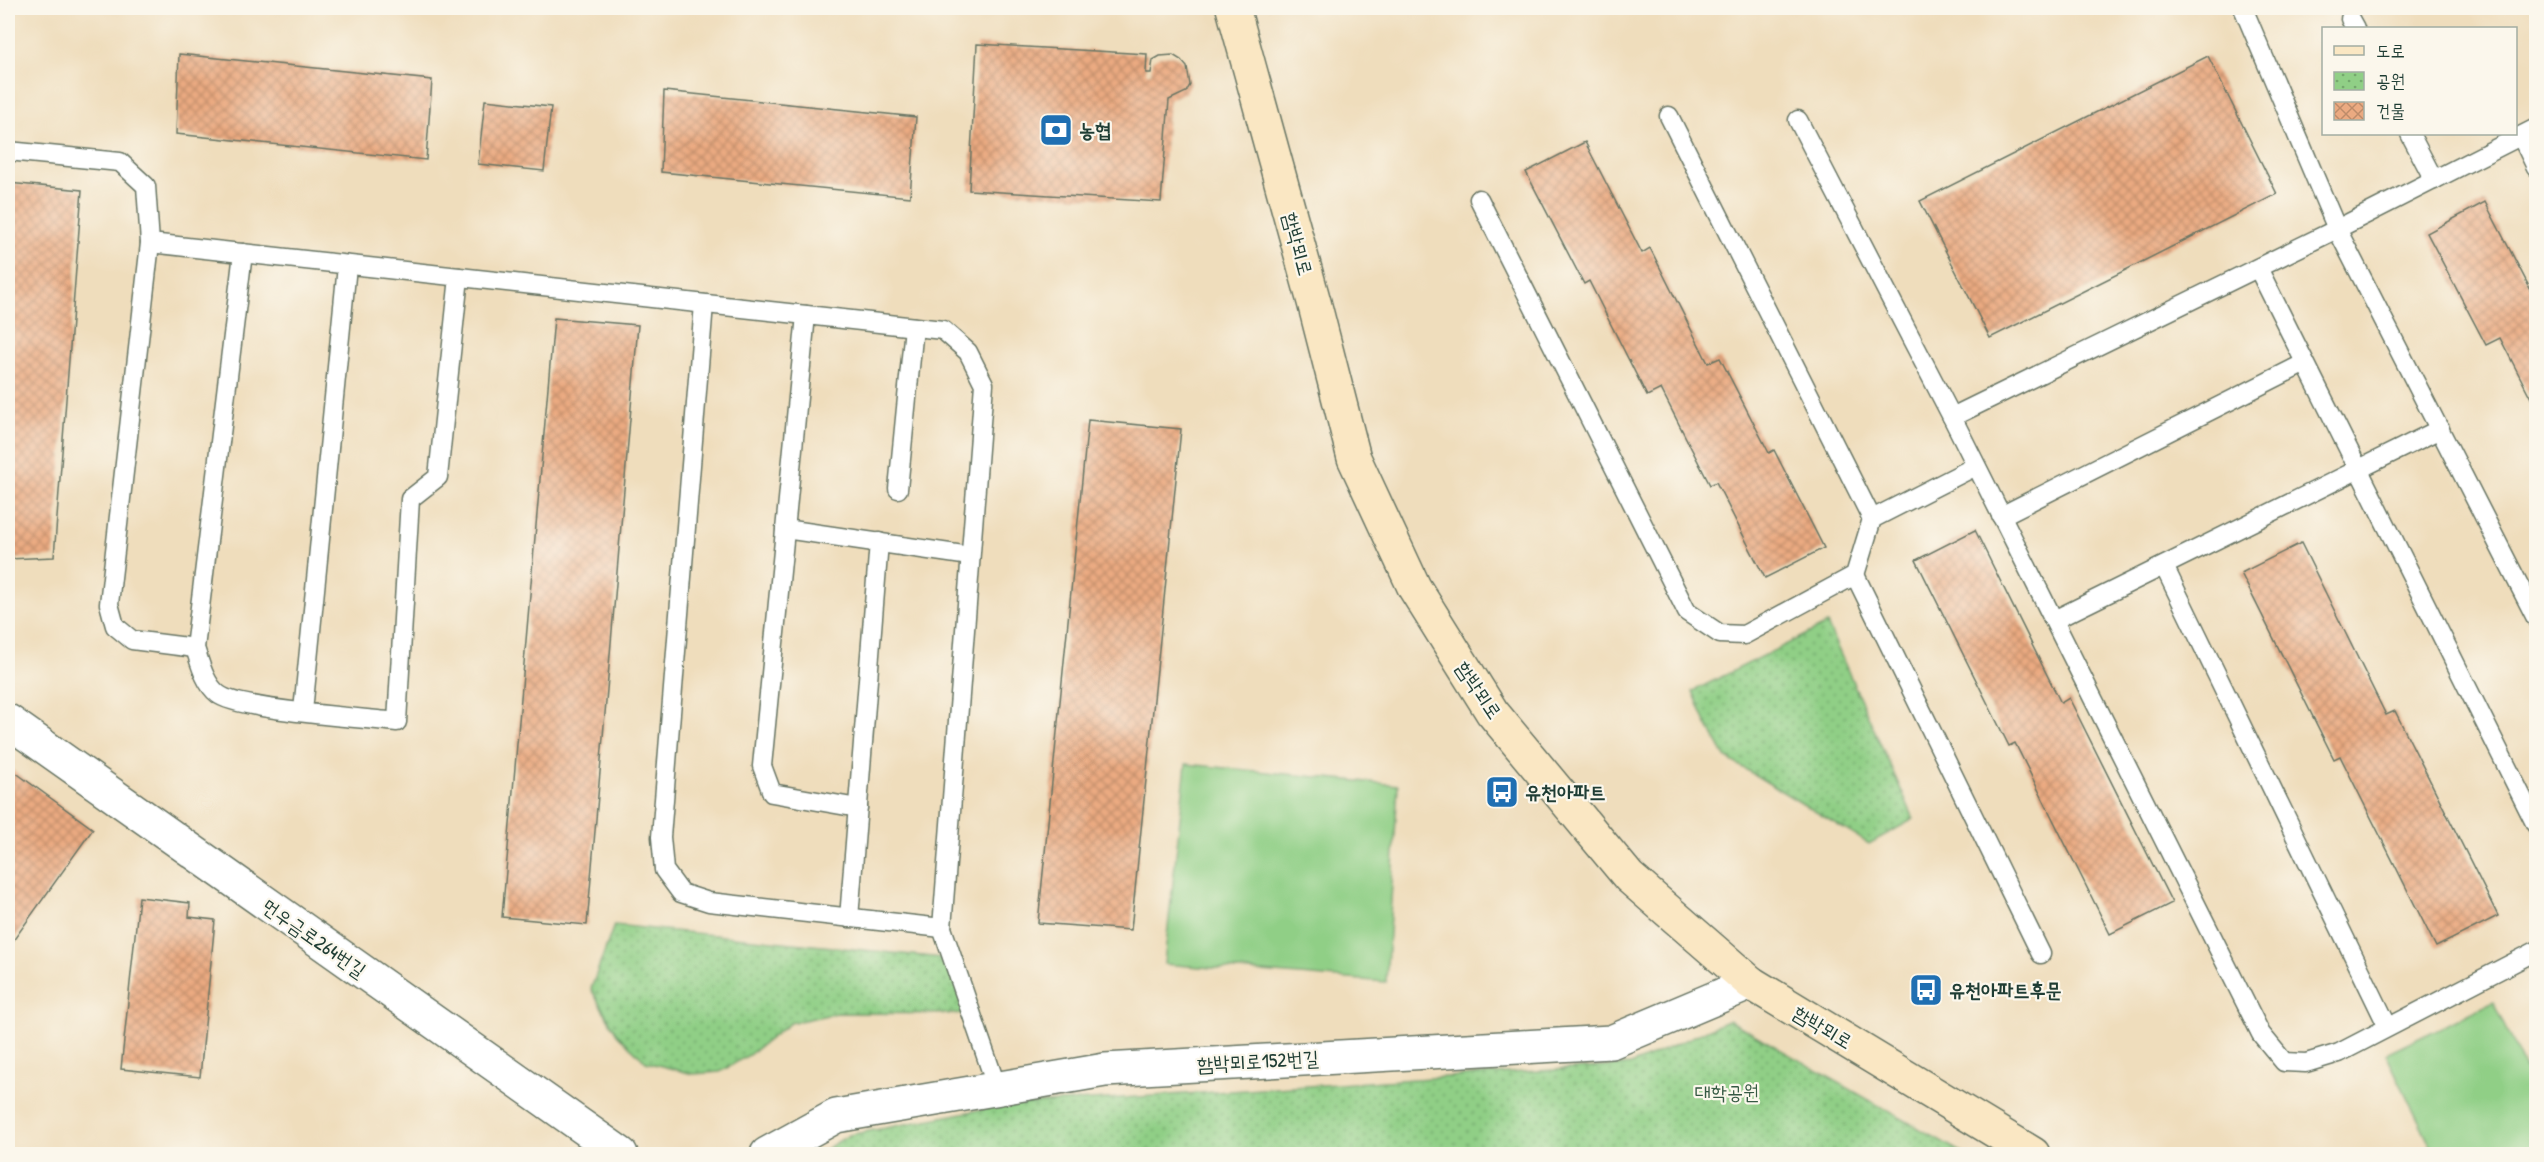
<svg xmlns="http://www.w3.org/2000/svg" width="2544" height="1162" font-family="'Patrick Hand','Poor Story',sans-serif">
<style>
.green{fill:#90cf86;stroke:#58865d;stroke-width:1.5}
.park{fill:url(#park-dots);stroke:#58865d;stroke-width:1.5}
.building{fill:url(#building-cross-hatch)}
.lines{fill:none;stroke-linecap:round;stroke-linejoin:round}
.service-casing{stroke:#687564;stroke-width:21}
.minor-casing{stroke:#687564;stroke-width:36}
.tertiary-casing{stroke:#687564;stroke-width:36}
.secondary-casing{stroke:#687564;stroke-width:36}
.service{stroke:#fff;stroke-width:18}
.minor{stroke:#fff;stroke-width:33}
.tertiary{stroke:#fff;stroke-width:33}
.secondary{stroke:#fae7c3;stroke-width:33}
.labels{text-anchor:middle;stroke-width:4.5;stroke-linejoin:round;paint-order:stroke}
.poi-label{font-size:20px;font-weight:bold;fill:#1f3d34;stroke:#fbf7ec;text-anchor:start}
.street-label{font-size:20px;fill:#1f3d34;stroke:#fbf7ec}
.park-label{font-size:20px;fill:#365a44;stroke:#fbf7ec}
</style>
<defs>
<pattern id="park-dots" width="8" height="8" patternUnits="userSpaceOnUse" patternTransform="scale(1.5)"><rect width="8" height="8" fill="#90cf86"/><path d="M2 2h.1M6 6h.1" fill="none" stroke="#75a96e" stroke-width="1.8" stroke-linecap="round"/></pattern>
<pattern id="building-cross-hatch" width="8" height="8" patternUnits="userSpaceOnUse" patternTransform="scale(1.5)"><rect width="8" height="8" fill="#ebaa81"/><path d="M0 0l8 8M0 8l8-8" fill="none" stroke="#be8c6a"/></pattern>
</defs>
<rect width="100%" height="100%" fill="#fbf7ec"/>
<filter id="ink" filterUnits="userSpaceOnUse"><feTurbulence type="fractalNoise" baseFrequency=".0167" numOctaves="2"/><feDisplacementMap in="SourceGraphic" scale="12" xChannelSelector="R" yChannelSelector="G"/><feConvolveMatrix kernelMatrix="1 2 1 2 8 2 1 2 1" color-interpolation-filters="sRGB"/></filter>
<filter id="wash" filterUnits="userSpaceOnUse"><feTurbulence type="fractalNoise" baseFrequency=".008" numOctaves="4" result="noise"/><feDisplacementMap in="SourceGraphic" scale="24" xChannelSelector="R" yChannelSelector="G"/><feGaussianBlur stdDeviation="1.35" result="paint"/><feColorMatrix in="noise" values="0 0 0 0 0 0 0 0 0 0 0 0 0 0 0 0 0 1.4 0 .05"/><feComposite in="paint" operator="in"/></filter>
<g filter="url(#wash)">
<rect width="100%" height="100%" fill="#efddbc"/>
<g class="green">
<polygon points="1186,764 1398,785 1386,982 1164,964"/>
<polygon points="2493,1002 2536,1092 2536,1154 2435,1154 2386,1054"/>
</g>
<g class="park">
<polygon points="1827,624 1914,819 1869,844 1725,757 1706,723 1693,691"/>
<polygon points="614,925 953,959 972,1014 837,1013 790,1023 749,1055 720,1072 693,1074 646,1062 617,1034 591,989"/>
<polygon points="1729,1020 1964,1154 818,1154 849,1135 999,1106 1631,1065"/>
</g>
<g id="blocks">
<g class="building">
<polygon points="977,44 1147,54 1146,73 1151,73 1153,60 1160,56 1173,55 1181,60 1187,67 1190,85 1186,92 1169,100 1161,202 969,190"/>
<polygon points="179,54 432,80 426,160 176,134"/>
<polygon points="2208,56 2277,194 1990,338 1920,201"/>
<polygon points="664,91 916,117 910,197 661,172"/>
<polygon points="485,100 551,107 544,171 478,164"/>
<polygon points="1585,142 1642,253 1650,248 1708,363 1720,358 1769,453 1774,450 1824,548 1765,578 1716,482 1710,485 1661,389 1647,396 1589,281 1584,284 1526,172"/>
<polygon points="8,183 82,190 54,557 8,559"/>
<polygon points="2485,202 2536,300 2536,408 2500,338 2486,345 2427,233"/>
<polygon points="554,318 638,325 587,925 502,917"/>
<polygon points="1088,420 1181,429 1131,930 1038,923"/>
<polygon points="1975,530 2061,703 2069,698 2172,903 2110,934 2015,743 2009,746 1916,560"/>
<polygon points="2301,543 2386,715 2395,711 2498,916 2436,947 2340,756 2334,759 2241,573"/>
<polygon points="8,767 93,829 8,948"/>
<polygon points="139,897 190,903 189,917 215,920 200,1077 121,1069"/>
</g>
</g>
</g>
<g filter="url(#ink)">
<use href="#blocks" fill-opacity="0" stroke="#687564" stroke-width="1.5"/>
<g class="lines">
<defs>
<g id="service">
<polyline points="2243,8 2337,229 2536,618"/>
<polyline points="2350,19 2355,28"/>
<polyline points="1669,116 1872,519"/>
<polyline points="1798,120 1952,417 2261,1034 2284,1062 2306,1063 2339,1053 2536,951"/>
<polyline points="2410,134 2434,180"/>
<polyline points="2521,136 2536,167"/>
<polyline points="8,151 120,162 146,186 150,243 943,330 968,352 984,384 942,928 997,1088"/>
<polyline points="1479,199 1687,612 1720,634 1744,635 1855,575 1872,519 1976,466"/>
<polyline points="150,243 109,604 115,626 132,640 195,648"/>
<path d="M243,253L195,648C200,663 205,684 218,694C237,710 364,718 397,722L410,499L438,477L459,277"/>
<polyline points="2258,268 2536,825"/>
<polyline points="704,304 661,837 664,870 681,893 709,902 942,928"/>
<polyline points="806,315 762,766 772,793 858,808"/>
<polyline points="1952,417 2337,229 2536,128"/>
<polyline points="898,489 914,327"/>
<polyline points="2001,516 2305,363"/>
<polyline points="785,529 970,556"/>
<polyline points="2164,566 2388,1027"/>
<polyline points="1855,575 2041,954"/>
<polyline points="2054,620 2440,429"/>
<polyline points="303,711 347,266"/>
<polyline points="849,918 879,542"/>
</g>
<polyline id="minor" points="8,721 621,1154"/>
<polyline id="tertiary" points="767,1154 836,1116 1105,1070 1611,1042 1751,983"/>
<polyline id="secondary" points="1233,8 1314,302 1354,458 1414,587 1492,712 1629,877 1751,983 2033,1154"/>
</defs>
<use href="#service" class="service-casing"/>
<use href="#minor" class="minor-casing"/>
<use href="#tertiary" class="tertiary-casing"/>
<use href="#secondary" class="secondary-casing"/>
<use href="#service" class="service"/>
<use href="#minor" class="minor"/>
<use href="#tertiary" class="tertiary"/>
<use href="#secondary" class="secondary"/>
</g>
</g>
<defs>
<symbol id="bank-square" viewBox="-11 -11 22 22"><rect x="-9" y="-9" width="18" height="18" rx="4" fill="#1f6fb2" stroke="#fbf7ec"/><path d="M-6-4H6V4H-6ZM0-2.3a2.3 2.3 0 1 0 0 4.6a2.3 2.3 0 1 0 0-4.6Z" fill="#fff"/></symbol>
<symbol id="bus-square" viewBox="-11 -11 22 22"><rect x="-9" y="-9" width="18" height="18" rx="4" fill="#1f6fb2" stroke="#fbf7ec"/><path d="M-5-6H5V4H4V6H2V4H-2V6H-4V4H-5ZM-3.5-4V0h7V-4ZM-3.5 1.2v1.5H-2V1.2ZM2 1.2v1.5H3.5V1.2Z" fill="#fff"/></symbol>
</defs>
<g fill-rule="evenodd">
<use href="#bank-square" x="1037" y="111" width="38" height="38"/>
<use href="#bus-square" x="1483" y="773" width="38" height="38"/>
<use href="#bus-square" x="1907" y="971" width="38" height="38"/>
</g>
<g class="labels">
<g class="poi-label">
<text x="1079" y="137">농협</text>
<text x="1525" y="799">유천아파트</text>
<text x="1949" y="997">유천아파트후문</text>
</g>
<g class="street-label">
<text transform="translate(1298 244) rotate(75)" y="7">함박뫼로</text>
<text transform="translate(1479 690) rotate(56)" y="7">함박뫼로</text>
<text transform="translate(314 938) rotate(35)" y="7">먼우금로264번길</text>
<text transform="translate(1823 1027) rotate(31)" y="7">함박뫼로</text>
<text transform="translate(1258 1061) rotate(-3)" y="7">함박뫼로152번길</text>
</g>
<g class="park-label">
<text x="1727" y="1099">대학공원</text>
</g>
</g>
<rect width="2544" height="1162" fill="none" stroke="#fbf7ec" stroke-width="30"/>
<rect x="2322" y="27" width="195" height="108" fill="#fbf7ec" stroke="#a3ada2" stroke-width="1.5"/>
<rect x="2334" y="46" width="30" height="9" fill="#fae7c3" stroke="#a3ada2" stroke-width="1.5"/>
<text x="2376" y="57" font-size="18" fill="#1f3d34">도로</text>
<rect x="2334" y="72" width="30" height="18" fill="url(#park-dots)" stroke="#a3ada2" stroke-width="1.5"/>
<text x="2376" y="87" font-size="18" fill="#1f3d34">공원</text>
<rect x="2334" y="102" width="30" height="18" fill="url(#building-cross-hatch)" stroke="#a3ada2" stroke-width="1.5"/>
<text x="2376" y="117" font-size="18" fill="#1f3d34">건물</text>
</svg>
